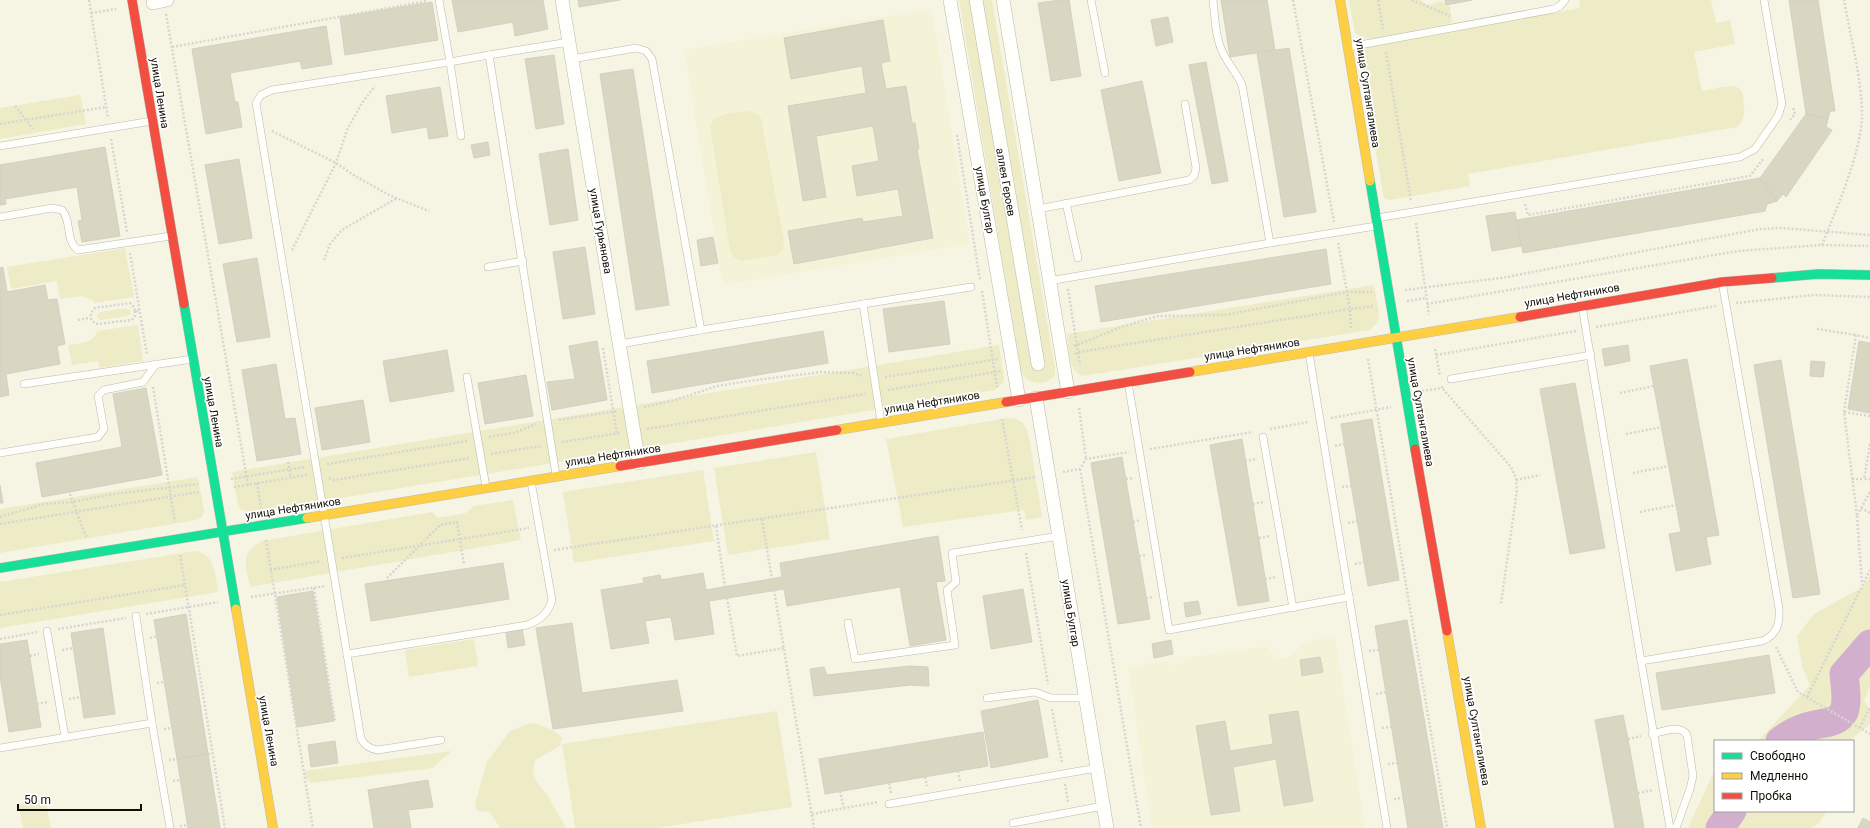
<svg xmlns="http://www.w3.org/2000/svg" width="1870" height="828" font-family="Roboto,sans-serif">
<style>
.built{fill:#f5f3d7}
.green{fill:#eeebc7}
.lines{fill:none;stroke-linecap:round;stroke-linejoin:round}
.river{stroke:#d2afcd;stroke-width:29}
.building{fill:#d9d7c2;stroke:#d1d0c3}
.lane-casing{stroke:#bbbaad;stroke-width:8}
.street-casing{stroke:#bbbaad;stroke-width:14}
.fast-casing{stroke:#bbbaad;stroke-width:10}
.slow-casing{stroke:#bbbaad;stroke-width:10}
.jam-casing{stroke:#bbbaad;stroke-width:10}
.path{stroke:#d6d6d1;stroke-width:2.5;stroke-dasharray:2 2;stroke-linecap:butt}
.lane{stroke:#fefefb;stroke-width:7}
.street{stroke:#fefefb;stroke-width:13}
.fast{stroke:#16e098;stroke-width:9}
.slow{stroke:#ffcf43;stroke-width:9}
.jam{stroke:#f24e42;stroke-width:9}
.labels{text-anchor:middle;stroke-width:3.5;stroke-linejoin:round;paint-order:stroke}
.street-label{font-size:11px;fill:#0f0e05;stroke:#fff}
</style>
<rect width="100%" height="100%" fill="#f6f5e4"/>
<g class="built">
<polygon points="932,9 970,244 723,285 684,50"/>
<polygon points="1335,637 1365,828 1152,828 1128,667 1170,660 1171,665 1183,663 1183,658 1267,646 1276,659 1289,657 1306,641"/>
</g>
<g class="green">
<path d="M959,0H992L1055,368V375C1046,387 1028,385 1021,372Z"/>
<path d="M1349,0H1421L1427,5L1441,1L1450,7L1452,23L1372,39C1365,38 1360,37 1355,33Z"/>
<path d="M1579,0H1711L1716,23L1730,20L1735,44L1694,52L1702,91C1712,90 1738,80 1742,92C1744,96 1743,101 1744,105C1745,114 1744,120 1737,127L1468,174L1470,186L1390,200L1384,198L1359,57L1362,51L1368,47L1580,8Z"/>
<polygon points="80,95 86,124 0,139 0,108"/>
<path d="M749,111L756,113L761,118L784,241L783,249L778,255L741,261L734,257L730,251L710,126C715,112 736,113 749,111Z"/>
<polygon points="125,248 134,297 94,303 93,300 82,296 60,299 57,281 11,289 7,267"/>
<path d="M1374,285L1379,313L1378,322L1370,330L1083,376C1067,370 1069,349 1067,334Z"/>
<polygon points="126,308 130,310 131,313 128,316 101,320 97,318 97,315 100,312"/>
<path d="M138,325L143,361L100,368L98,361L72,365L68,345C79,343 94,344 97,331Z"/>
<polygon points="999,345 1004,378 1003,383 995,390 250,513 242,510 238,506 232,472"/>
<path d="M1007,418C1021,418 1025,423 1029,436L1042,517L1026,520L1024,510L903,527L886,439Z"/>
<polygon points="816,452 830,539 728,555 714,468"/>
<polygon points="703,470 714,541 574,563 563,492"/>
<polygon points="198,477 204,511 202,517 196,520 0,553 0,509"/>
<path d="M513,500L521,540L250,587C246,566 239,553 262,541L432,512L438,518L466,513L474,506Z"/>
<path d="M195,551C215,554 216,576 218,592L0,628V582Z"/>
<polygon points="1870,575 1870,686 1864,701 1870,710 1870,724 1849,741 1758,741 1810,685 1802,666 1797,636 1814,614 1863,587"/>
<polygon points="474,639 478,666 409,677 405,650"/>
<polygon points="777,711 792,807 657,828 575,828 562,744"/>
<path d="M531,723C544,725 553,729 562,738L560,746L535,760L533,771L536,781L548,796L566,828H500L490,812L477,811L475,803L487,762L510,731Z"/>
<polygon points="452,751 432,768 311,783 305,777 304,771"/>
<polygon points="1715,769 1715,811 1827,811 1818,824 1811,828 1688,828"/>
<polygon points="45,799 51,828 23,828 18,805"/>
</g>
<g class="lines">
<g class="river">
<path d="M1780,741C1788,735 1797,730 1807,727C1819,722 1837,725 1844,712C1848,701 1845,685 1844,674L1870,644"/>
<polyline points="1720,828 1732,811"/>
</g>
</g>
<g class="building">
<polygon points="452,0 543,0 548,29 515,36 513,22 458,32"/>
<polygon points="578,0 620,0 579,7"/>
<polygon points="1060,0 1069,0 1081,76 1051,81 1038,3"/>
<polygon points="1221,0 1267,0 1275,50 1230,57"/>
<polygon points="1445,0 1472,0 1446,5"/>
<polygon points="1789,0 1818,0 1835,111 1830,111 1828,119 1806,114"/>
<polygon points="432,2 438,40 345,55 340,17"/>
<polygon points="1168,17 1173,42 1156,46 1151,20"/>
<polygon points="883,20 890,61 881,63 886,89 906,86 912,123 915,123 919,149 917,149 933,238 794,264 788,231 862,218 863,222 903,216 898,189 857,196 852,166 879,161 873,126 816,136 826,197 803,201 788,106 866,93 862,66 791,79 784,38"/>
<polygon points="326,26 332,64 302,69 300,61 230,73 235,102 238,102 242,127 206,134 192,49"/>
<polygon points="1289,48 1316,212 1284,217 1257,53"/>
<polygon points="554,55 564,124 536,129 525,59"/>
<polygon points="1206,62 1228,181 1212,184 1189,65"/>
<polygon points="633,69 669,305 636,310 600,74"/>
<polygon points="1142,81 1161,173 1119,181 1101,90"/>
<polygon points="440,87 448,136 429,139 427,127 392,133 386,96"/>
<polygon points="1806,114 1828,119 1826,127 1832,130 1786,197 1783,194 1777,201 1760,178"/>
<polygon points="488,142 490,155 474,158 471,145"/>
<polygon points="105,147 120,236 82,242 78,221 82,220 77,187 5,199 6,204 0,205 0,165"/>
<polygon points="568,149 578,220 550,225 539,154"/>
<polygon points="239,159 252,238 219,244 205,165"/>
<polygon points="1760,178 1777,201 1767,204 1765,211 1523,253 1517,220"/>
<polygon points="1515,212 1521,246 1492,251 1486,216"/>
<polygon points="713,237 718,263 701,266 697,240"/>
<polygon points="585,247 595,314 563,319 553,252"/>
<polygon points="1326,249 1331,284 1101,322 1095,286"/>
<polygon points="257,258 270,337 237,342 223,264"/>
<polygon points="3,267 7,292 45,285 48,300 57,299 65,344 57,346 60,364 6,374 9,395 0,397 0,268"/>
<polygon points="944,301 950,344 889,352 883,309"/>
<polygon points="823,331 828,363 652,393 647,361"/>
<polygon points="597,341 607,400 552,410 547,382 575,379 569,346"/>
<polygon points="1859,341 1870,343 1870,413 1848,409"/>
<polygon points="1628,345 1630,361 1605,366 1602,349"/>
<polygon points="447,350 454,391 390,402 383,361"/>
<polygon points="1687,359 1719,535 1706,537 1711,564 1676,571 1669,534 1681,532 1650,366"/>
<polygon points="1781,360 1820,594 1793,598 1754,365"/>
<polygon points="1811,361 1825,362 1823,377 1810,376"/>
<polygon points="276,364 285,419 295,418 301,454 257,461 242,370"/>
<polygon points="526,375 533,416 485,424 478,383"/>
<polygon points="1575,383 1605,548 1570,554 1540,389"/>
<polygon points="146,388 162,475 42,497 36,463 122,447 113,394"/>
<polygon points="363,400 370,442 322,450 315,408"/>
<polygon points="1372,419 1399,580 1368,586 1341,424"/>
<polygon points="1242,439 1269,601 1238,606 1210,445"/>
<polygon points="1122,457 1150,619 1118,624 1091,463"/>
<polygon points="0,485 3,503 0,503"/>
<polygon points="938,536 945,581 936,582 946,640 910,646 900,587 787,606 784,589 709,601 714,634 675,640 671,617 645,621 649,643 611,649 601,590 644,583 643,578 660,575 661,580 703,573 706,590 782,577 780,563"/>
<polygon points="503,563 509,599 371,621 365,584"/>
<polygon points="1023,589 1032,642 991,649 983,596"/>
<polygon points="313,591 334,721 297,727 277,597"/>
<polygon points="1198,601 1201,614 1186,617 1184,603"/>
<polygon points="186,614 208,754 177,759 154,620"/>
<polygon points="1407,620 1443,828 1408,828 1375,626"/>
<polygon points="572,623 582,693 677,680 683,711 553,729 536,628"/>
<polygon points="103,628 115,714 84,718 71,633"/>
<polygon points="522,629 525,645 508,648 506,632"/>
<polygon points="27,640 41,727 9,732 0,676 0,644"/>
<polygon points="1171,640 1173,654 1154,658 1152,644"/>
<polygon points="1769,655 1775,693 1662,710 1656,673"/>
<polygon points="1320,657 1323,672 1302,676 1300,660"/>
<polygon points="909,666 928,667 929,686 910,685 814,696 810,669 824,667 827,675"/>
<polygon points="1038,700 1048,757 991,768 981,711"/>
<polygon points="1298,711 1313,801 1284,806 1276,759 1233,767 1240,811 1211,815 1196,726 1225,721 1230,751 1273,744 1269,715"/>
<polygon points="1623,715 1628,739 1644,828 1615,828 1595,720"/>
<polygon points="983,732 988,766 825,794 819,759"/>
<polygon points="335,741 338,763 311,767 308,745"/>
<polygon points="208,754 220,828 188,828 177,759"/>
<polygon points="428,780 433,807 408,810 411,828 374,828 368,790"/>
<polygon points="1863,818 1870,822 1870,828 1858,828"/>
</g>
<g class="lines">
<defs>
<g id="lane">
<path d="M439,0L450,62L272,90L261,95L256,103L347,654L527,625C540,620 548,614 552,600L531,481"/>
<polyline points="1091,0 1105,73"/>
<path d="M1213,0C1215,17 1215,37 1223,53C1228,64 1237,73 1242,85L1270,243L1376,226"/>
<polyline points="1349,47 1554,9 1560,6 1565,0"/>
<polyline points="489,55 569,42"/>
<polyline points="572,59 636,48 646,51 652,59 701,330 863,304 881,422"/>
<polyline points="461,136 450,62 489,55 556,475"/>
<polyline points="0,146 152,121"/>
<polyline points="1066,203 1078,258"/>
<polyline points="1038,209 1189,180 1194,176 1196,168 1185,104"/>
<path d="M0,217L52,208L62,210C72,221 65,241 78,250L171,236"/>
<polyline points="1377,218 1740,157 1755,149 1778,116 1782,104 1764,0"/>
<polyline points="488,267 523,261"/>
<polyline points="1049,281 1270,243"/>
<polyline points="863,304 971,287"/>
<path d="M1582,306L1641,661L1762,641C1777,635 1780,624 1779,608L1722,282"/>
<polyline points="620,344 701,330"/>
<polyline points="1309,353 1387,828"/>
<polyline points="467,377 486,487"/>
<polyline points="1451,379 1591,355"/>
<polyline points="1128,382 1169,630 1349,597"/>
<polyline points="24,384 193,359"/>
<polyline points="1263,437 1293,608"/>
<polyline points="0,453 98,437 104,429 98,396 104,390 143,382 156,364"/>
<polyline points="848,623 855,659 955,645 947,590 956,582 952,553 1059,536"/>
<polyline points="47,631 65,737"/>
<path d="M347,654L361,739C365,746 370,749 378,750L441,740"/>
<polyline points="1641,661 1670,828"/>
<polyline points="987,698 1035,692 1051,698 1085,698"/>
<polyline points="152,723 170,828"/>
<path d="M1652,734C1662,732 1681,724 1687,735L1693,776L1690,789L1676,828"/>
<polyline points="0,748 152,723 136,616"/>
<polyline points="889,804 1097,768"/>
<polyline points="1013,823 1103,806"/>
</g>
<g id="street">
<polyline points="562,0 639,463"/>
<polyline points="950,0 1019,400"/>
<polyline points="976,0 1038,364"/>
<polyline points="1003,0 1068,392"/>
<polyline points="153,3 167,0"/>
<polyline points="1036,398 1107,828"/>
</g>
<g id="fast">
<polyline points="1370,181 1415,449"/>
<polyline points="1772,278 1818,274 1870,275"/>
<polyline points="184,304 236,609"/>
<polyline points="0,568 307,518"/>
</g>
<g id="slow">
<polyline points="1340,0 1370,181"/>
<polyline points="1190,372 1520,317"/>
<polyline points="837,430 1006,402"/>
<polyline points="307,518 620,466"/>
<polyline points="236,609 273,828"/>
<polyline points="1447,631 1481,828"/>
</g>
<g id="jam">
<polyline points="132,0 184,304"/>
<polyline points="1520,317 1722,282 1772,278"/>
<polyline points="1006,402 1190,372"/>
<polyline points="1415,449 1447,631"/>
<polyline points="620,466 837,430"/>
</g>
</defs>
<use href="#lane" class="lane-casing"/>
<use href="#street" class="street-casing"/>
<use href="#fast" class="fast-casing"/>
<use href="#slow" class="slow-casing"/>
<use href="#jam" class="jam-casing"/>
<g class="path">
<polyline points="89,0 108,118"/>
<polyline points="1293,0 1334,222"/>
<polyline points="1378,0 1383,29"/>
<polyline points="1412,0 1450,16"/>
<polyline points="91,13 116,9"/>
<polyline points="166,14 248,485"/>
<polyline points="172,47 427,1"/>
<polyline points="1386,52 1411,201"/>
<polyline points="15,106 33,129"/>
<polyline points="1790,120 1795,114 1793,107"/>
<polyline points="0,124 106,107"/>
<polyline points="272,131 336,163 355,176 389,195 429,211"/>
<polyline points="957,135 980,280"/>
<polyline points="111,139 127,232"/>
<polyline points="1525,204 1528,215 1750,176 1763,159"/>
<polyline points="1416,223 1429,315"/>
<path d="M1822,245C1836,210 1862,151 1862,114C1862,80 1850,35 1844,0"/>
<polyline points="292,250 336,163 347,130 362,103 375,86"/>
<polyline points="130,253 147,355"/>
<polyline points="324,260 330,244 342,230 397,198"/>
<polyline points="1068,289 1080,365"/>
<polyline points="1405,290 1501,278 1760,229 1781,228 1870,235"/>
<polyline points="982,291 997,387"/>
<polyline points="1407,301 1426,298"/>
<polyline points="1736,303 1814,295 1870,297"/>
<polyline points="1427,304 1738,251 1822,245 1870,246"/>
<path d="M135,311V316L132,320L97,324C89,321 89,314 95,308L130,303L134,307L135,311H139"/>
<polyline points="78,320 90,318"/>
<polyline points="1596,327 1716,306"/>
<polyline points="1351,328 1350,309 1374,306"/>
<polyline points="1817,329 1856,335"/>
<polyline points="1074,346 1124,326 1158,316 1225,315 1347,292 1372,292"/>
<polyline points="603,348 617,434"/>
<polyline points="1435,349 1440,376"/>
<polyline points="1075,354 1079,352 1350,309 1338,242"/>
<polyline points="1436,355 1576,331"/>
<polyline points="1368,359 1447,828"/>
<polyline points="885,377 999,359"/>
<polyline points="153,387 175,522"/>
<polyline points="1443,389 1511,467 1516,478 1517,490 1501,604"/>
<polyline points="888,390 1001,371"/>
<polyline points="1422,391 1442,388 1442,386"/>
<polyline points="1620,393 1654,386"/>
<polyline points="644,407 675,400 717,386 748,381 822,372 853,373 863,376"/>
<polyline points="1079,408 1086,459"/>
<polyline points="1844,412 1856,335 1870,338"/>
<polyline points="1870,416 1844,412 1857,516 1870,492"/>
<polyline points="1331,418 1391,407"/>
<polyline points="1002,419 1022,530"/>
<polyline points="559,420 617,411"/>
<polyline points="647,429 865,394"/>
<polyline points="1270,429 1308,422"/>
<polyline points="1626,434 1662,427"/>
<polyline points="489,437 514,433 536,424"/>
<polyline points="562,442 620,433"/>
<polyline points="1870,444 1864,479 1870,479"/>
<polyline points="1335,446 1344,444"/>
<polyline points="1150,449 1253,432"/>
<polyline points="491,454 541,446"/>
<polyline points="1245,461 1257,459"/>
<polyline points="288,462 291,478"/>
<polyline points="327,464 467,441"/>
<polyline points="1080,469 1141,828"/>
<polyline points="1063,472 1080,469 1086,459 1129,452"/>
<polyline points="1633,473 1669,466"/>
<polyline points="329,478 334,480 470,458"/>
<polyline points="231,479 305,467"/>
<polyline points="1126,479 1133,478"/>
<polyline points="1852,479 1864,479"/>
<polyline points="1516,480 1540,475"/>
<polyline points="257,483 261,508"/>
<polyline points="234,487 307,475"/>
<polyline points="1342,487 1351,486"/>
<polyline points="70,494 86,537"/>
<polyline points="1253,504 1264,502"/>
<polyline points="1861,508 1870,513"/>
<polyline points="1640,512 1676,505"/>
<polyline points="1857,516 1862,584"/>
<polyline points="0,517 44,504 72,502 114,494 198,484"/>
<polyline points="762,519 772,579"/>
<polyline points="1133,522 1140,520"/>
<polyline points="1348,523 1357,521"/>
<polyline points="0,524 199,492"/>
<polyline points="716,526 725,587"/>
<polyline points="1259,538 1270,536"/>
<polyline points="266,540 313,828"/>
<polyline points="554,550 1036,477"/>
<polyline points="1026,553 1048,684"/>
<polyline points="180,555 225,828"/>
<polyline points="1139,556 1146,555"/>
<polyline points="342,558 529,528"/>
<polyline points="1355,564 1364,562"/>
<polyline points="270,570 321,561"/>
<polyline points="387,578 440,525 457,522 464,565"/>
<polyline points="1265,579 1277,577"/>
<polyline points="314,588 335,721"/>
<polyline points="774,590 814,828"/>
<polyline points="251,597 325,586"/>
<polyline points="727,598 737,656 784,648"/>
<polyline points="1146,598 1153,597"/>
<polyline points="146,614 218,602"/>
<polyline points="0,615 185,585"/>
<polyline points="58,629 126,618"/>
<polyline points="150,638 157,636"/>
<polyline points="0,639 37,632"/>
<polyline points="1776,647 1798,692 1870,734"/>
<polyline points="62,650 74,648"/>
<polyline points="1369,651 1379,650"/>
<polyline points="30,656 39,654"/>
<polyline points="157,683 164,682"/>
<polyline points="1376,694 1386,692"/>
<polyline points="1807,697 1870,570"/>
<polyline points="69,699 81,697"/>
<polyline points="37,704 48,702"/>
<polyline points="1052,709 1062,763"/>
<polyline points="1382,728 1391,727"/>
<polyline points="1860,728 1870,707"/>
<polyline points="164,729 172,728"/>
<polyline points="1628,739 1641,736"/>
<polyline points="208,754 212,754"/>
<polyline points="169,760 177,759"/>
<polyline points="1388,764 1397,763"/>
<polyline points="958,771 960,781"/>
<polyline points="925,777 927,786"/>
<polyline points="173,781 180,780"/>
<polyline points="889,783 891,793"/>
<polyline points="1065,784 1068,802"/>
<polyline points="840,791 844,808"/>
<polyline points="1638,793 1653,790"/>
<polyline points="1394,799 1403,798"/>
<polyline points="812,814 878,802"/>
<polyline points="180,826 188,825"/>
</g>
<use href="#lane" class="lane"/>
<use href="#street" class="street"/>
<use href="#fast" class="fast"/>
<use href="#slow" class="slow"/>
<use href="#jam" class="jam"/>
</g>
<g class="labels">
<g class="street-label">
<text transform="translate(160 93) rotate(81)" y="4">улица Ленина</text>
<text transform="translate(1368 93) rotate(81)" y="4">улица Султангалиева</text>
<text transform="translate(1006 182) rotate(80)" y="4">аллея Героев</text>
<text transform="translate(985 200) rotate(80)" y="4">улица Булгар</text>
<text transform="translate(601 231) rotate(80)" y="4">улица Гурьянова</text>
<text transform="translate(1572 295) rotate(-10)" y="4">улица Нефтяников</text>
<text transform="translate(1252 349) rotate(-9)" y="4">улица Нефтяников</text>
<text transform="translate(932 402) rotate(-9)" y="4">улица Нефтяников</text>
<text transform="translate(214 412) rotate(80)" y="4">улица Ленина</text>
<text transform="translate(1421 412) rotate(80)" y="4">улица Султангалиева</text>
<text transform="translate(613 455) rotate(-9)" y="4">улица Нефтяников</text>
<text transform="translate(293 508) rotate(-9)" y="4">улица Нефтяников</text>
<text transform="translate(1071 613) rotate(81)" y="4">улица Булгар</text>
<text transform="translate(269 731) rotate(80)" y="4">улица Ленина</text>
<text transform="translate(1477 731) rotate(80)" y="4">улица Султангалиева</text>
</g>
</g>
<rect x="1714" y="740" width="140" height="72" fill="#ffffff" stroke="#9f9f9b"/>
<rect x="1722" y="753" width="20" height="6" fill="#16e098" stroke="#9f9f9b"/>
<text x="1750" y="760" font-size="12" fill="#0f0e05">Свободно</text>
<rect x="1722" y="773" width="20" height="6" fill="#ffcf43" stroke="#9f9f9b"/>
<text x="1750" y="780" font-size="12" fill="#0f0e05">Медленно</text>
<rect x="1722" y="793" width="20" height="6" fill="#f24e42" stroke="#9f9f9b"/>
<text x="1750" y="800" font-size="12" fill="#0f0e05">Пробка</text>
<path d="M18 804v6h123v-6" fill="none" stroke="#0f0e05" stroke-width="2"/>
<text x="24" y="804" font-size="12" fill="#0f0e05" stroke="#ffffff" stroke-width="3" paint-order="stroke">50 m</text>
</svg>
